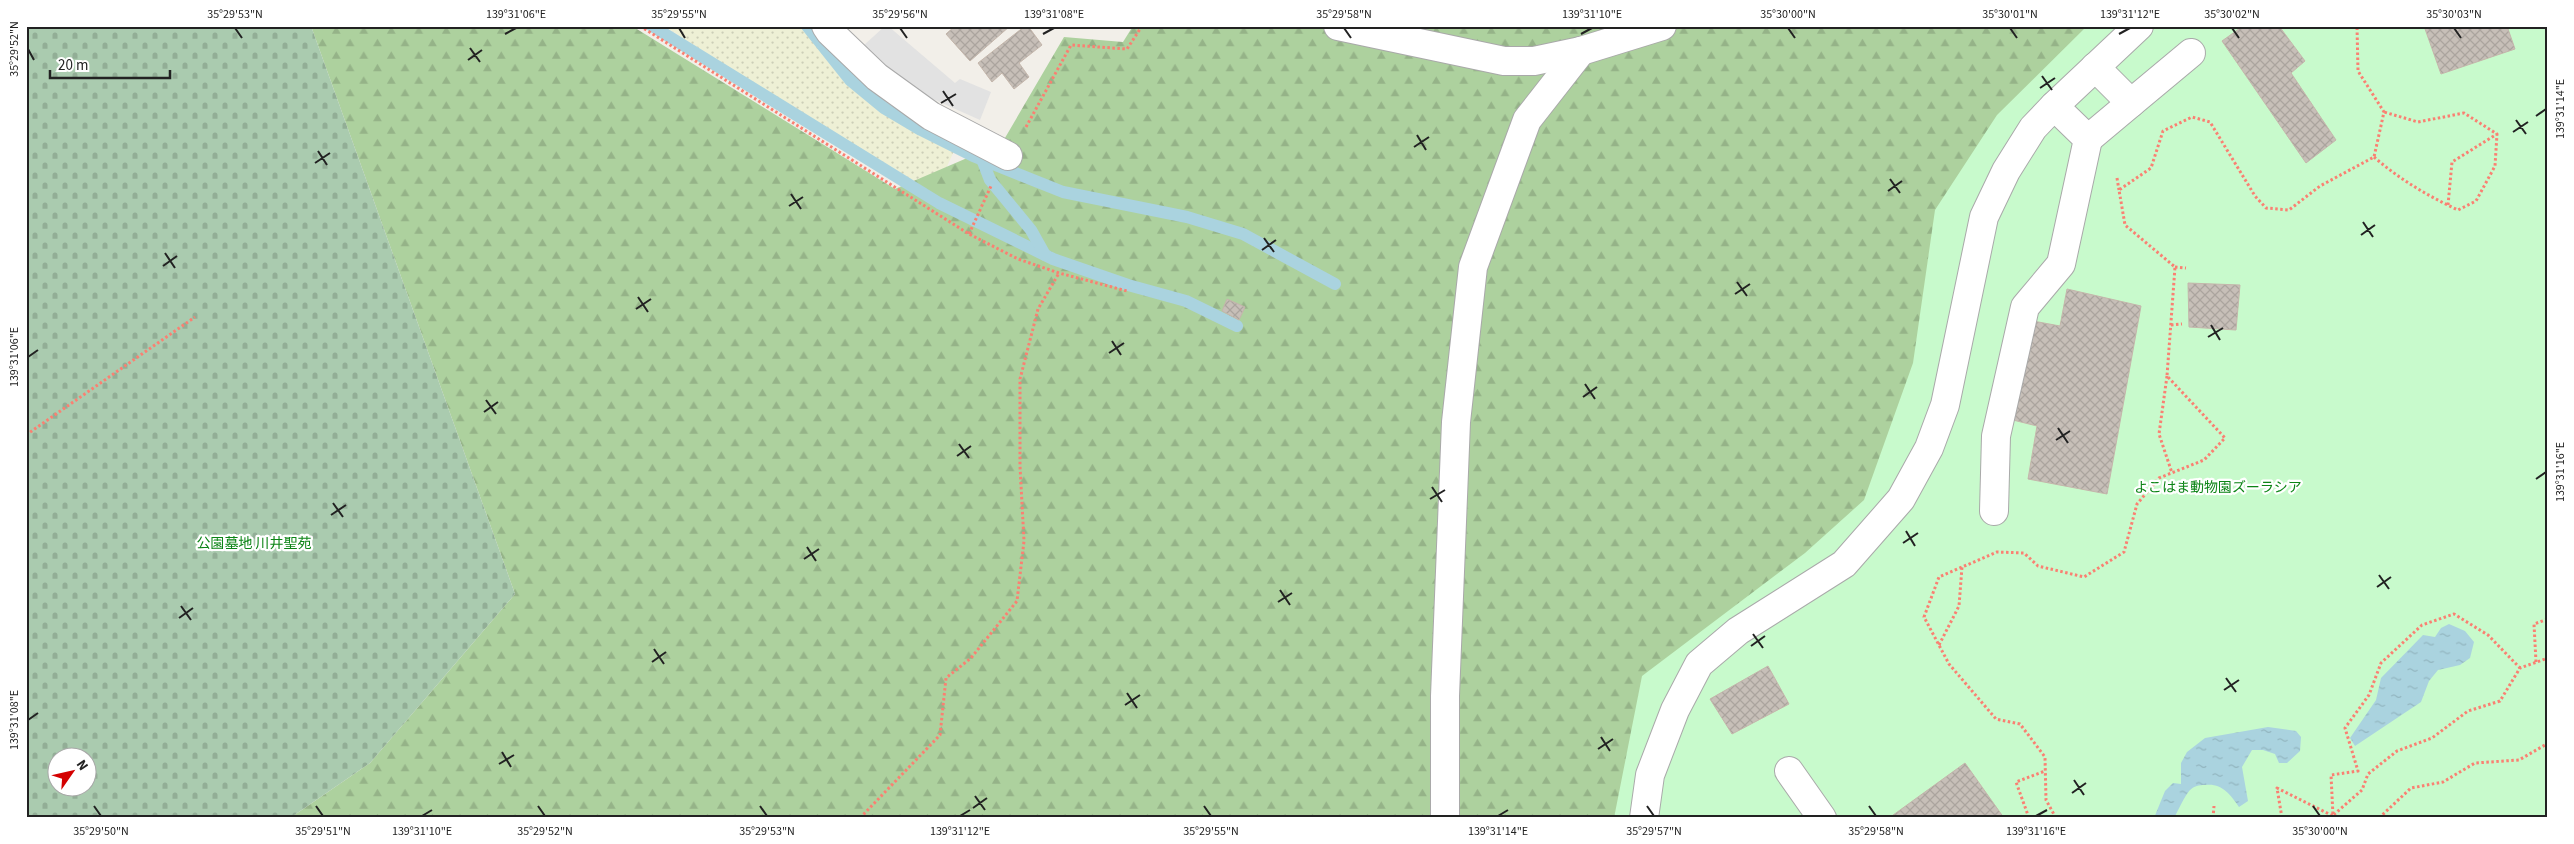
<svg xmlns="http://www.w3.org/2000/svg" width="2574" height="844" font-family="'Source Sans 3','Noto Sans JP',sans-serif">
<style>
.farmland{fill:url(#farmland-dots)}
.forest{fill:url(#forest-firs)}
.cemetery{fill:url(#cemetery-stones);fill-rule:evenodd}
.park{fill:#c8facc}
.parking{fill:#e2e2e2}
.water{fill:url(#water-ripples)}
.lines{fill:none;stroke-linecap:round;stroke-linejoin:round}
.stream{stroke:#aad3df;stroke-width:12}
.building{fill:url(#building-cross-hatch);stroke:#c4b6ab}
.minor-casing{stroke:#a9a9a9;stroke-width:30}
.path{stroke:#fa8072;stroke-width:3;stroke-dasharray:2.5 2.5;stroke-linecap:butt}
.minor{stroke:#fff;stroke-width:28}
.ticks{fill:none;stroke:#222;stroke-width:2}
.labels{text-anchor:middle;stroke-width:4.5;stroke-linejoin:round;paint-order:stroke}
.park-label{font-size:14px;fill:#0c8416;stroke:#fff}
.neatline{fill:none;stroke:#222;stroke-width:2}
.ticks-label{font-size:12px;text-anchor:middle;fill:#222}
</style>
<defs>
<pattern id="farmland-dots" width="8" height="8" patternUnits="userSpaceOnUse" patternTransform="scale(1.25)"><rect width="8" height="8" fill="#eef0d5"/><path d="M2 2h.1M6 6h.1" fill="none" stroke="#ccceb7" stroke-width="1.8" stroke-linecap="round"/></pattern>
<pattern id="forest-firs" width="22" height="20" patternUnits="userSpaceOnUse" patternTransform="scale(1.25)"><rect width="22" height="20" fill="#add19e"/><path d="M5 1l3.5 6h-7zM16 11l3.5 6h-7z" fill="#95b388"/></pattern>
<pattern id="cemetery-stones" width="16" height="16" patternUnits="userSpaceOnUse" patternTransform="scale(1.25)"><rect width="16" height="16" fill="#aacbaf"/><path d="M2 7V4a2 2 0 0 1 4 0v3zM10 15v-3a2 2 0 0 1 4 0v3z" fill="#92ae96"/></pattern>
<pattern id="water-ripples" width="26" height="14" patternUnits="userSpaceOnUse" patternTransform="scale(1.25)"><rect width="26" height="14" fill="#aad3df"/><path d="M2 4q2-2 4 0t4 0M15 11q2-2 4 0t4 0" fill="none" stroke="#92b5bf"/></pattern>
<pattern id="building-cross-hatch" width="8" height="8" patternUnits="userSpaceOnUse" patternTransform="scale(1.25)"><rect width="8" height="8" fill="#c7bfb8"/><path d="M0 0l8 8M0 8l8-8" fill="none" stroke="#aba49e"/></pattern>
</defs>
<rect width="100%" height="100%" fill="#f2efe9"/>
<polygon class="farmland" points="664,26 801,26 845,83 881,111 954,151 935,193 815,123"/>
<polygon class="forest" points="311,26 632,26 895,189 1002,143 1064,37 1123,42 1133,26 2548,26 2548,818 290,818 370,763 515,594"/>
<path class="cemetery" d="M26,26H311L515,594L370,763L290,818H26ZM58,756H88V786H58Z"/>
<polygon class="park" points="2087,26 2548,26 2548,818 1614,818 1642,676 1805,553 1864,500 1913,363 1935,210 1997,115"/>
<polygon class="parking" points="885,26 888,26 955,83 960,79 991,92 980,120 915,91 863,46"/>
<g class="water">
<polygon points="2449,624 2465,631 2474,642 2470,658 2460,665 2438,670 2429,681 2421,702 2355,746 2350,738 2376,700 2381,678 2423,635 2435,637 2441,628"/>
<path d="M2268,727L2296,731L2301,737L2300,751L2287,763H2279L2275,754L2263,750H2252L2242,767L2248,801L2239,807C2230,794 2222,783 2205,785C2199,785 2194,786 2190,790C2184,797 2179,809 2174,818H2154L2165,791L2173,783L2181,784V763L2187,752L2205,738Z"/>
</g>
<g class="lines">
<g class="stream">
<polyline points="652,26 939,203 1053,259 1128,285 1186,301 1237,326"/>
<polyline points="807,26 850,80 884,108 921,130 973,156 1063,192 1187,217 1243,234 1335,284"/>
<polyline points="982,159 990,180 1031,230 1045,255"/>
</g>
</g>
<g class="building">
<polygon points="955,26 1010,26 970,61 946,34"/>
<polygon points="1025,26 1028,26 1042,45 1019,63 1029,77 1014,89 1002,73 992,82 978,63"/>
<polygon points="2243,26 2279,26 2305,61 2291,73 2336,140 2306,163 2222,41"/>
<polygon points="2424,26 2507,26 2515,49 2441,74"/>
<polygon points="2188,283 2240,285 2236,330 2189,327"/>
<polygon points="2067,289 2141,306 2107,494 2028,479 2037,426 2013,420 2033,321 2060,326"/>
<polygon points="1227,299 1245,307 1239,320 1222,311"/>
<polygon points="1768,666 1789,704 1732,734 1710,699"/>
<polygon points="1965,763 2004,818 1889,818"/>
</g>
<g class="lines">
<defs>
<g id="minor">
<polyline points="826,26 830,32 877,77 931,116 1008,156"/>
<polyline points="1338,26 1504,61 1534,61 1581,51 1662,26"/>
<polyline points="2095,67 2131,103 2191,53"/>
<polyline points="2088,139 2131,103"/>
<polyline points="1994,511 1996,436 2025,307 2061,264 2088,139 2054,106"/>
<polyline points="1789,771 1822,818"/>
<polyline points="1445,818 1445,696 1456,422 1473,267 1527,120 1581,51"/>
<polyline points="1644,818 1650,775 1675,710 1699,664 1738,631 1844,564 1901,499 1929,448 1945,405 1984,217 2006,171 2033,128 2054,106 2139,26"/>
</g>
</defs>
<use href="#minor" class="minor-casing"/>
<g class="path">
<polyline points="640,26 969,234 1018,259 1059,273 1127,291"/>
<polyline points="1026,127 1071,45 1127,49 1142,26"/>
<path d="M2374,157C2399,179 2428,196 2458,210L2476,201L2495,166L2497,134L2464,113L2418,122L2384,112"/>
<polyline points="2117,178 2119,190"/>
<polyline points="2448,205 2452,162 2497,134"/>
<polyline points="969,234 991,186"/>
<polyline points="2175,267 2186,268"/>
<polyline points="2171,325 2182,324"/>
<polyline points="2167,376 2159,434 2172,473"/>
<polyline points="26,435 195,317"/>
<polyline points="1939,645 1959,606 1962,567"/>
<polyline points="2536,662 2534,624 2548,619"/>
<polyline points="26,742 27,744"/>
<polyline points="860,818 940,735 946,678 971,658 1017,601 1024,541 1020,466 1020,379 1038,309 1059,273"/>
<polyline points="2029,818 2016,782 2045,771"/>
<polyline points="2056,818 2046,800 2045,757 2020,724 1996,719 1949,664 1924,617 1939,577 1997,552 2024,553 2038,566 2084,577 2124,552 2137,504 2159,478 2204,460 2225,438 2167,376 2175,267 2125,225 2119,190 2151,168 2163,131 2192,117 2210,122 2255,196 2266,208 2289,210 2320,186 2374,157 2384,112 2358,71 2357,26"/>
<polyline points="2213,818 2214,806"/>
<polyline points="2282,818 2277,788 2333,816 2331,775 2358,771 2345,728 2369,695 2381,663 2422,625 2454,614 2488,635 2520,668"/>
<polyline points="2330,818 2362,790 2368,774 2397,751 2432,738 2468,711 2500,701 2520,668 2548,658"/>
<polyline points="2379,818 2411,788 2443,782 2475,763 2519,760 2545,745 2548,742"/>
</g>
<use href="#minor" class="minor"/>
</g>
<path class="ticks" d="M235,28L242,38M679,28L685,38M900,28L907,38M1344,28L1351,38M1788,28L1795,38M2010,28L2017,38M2232,28L2239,38M2454,28L2461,38M505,34L516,28M1043,34L1054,28M1581,34L1592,28M2119,34L2130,28M470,48L480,62M28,49L34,60M468,60L482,50M2042,76L2052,90M2040,88L2055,78M943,91L953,106M941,103L956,94M2536,116L2546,109M2516,120L2526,134M2513,132L2528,122M1417,135L1426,150M1414,147L1429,137M318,151L327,165M315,163L330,153M1890,179L1900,193M1888,191L1902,181M791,194L801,209M789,206L803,197M2363,222L2373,237M2361,235L2375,225M1264,238L1274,252M1262,250L1276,240M165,253L175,268M163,266L177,256M1737,282L1747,296M1735,294L1750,284M638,297L648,312M636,309L651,299M2211,325L2220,340M2208,337L2223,328M1112,341L1121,355M1109,353L1124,343M28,357L38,350M1585,384L1595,399M1583,397L1597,387M486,400L496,414M484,412L498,402M2058,428L2068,443M2056,440L2070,431M959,444L969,458M957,456L971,446M2536,479L2546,472M1432,487L1442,502M1430,499L1445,490M333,503L343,517M331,515L346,505M1906,531L1915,546M1903,543L1918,533M807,547L816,561M804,559L819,549M2379,575L2389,589M2377,587L2391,577M1280,590L1290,605M1278,602L1292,593M181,606L191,620M179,618L193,608M1753,634L1763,648M1751,646L1765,636M654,649L664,664M652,662L666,652M2226,678L2236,692M2224,690L2239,680M1127,693L1137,708M1125,705L1140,695M28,720L38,713M1601,737L1610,751M1598,749L1613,739M502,752L511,767M499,764L514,755M2074,780L2084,795M2072,793L2086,783M975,796L985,810M94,806L101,816M316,806L323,816M538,806L545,816M760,806L767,816M1204,806L1211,816M1647,806L1654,816M1869,806L1876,816M2313,806L2320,816M973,808L987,798M422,816L432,810M960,816L970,810M1498,816L1508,810M2036,816L2047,810"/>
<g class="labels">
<g class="park-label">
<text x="2218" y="492">よこはま動物園ズーラシア</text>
<text x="254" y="548">公園墓地 川井聖苑</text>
</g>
</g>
<rect width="2574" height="844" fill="none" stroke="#ffffff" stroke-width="55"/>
<g transform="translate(72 772) rotate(56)"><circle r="24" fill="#ffffff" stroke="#a7a7a7"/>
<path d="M0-4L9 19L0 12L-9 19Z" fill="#d40000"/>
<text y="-8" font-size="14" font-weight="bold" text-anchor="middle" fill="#222222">N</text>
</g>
<path d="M50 70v8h120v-8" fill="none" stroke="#222222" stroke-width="2.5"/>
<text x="58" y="70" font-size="15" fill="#222222" stroke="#ffffff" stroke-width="4" paint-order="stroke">20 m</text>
<rect x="28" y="28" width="2518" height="788" class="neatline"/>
<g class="ticks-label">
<text x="235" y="18">35°29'53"N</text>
<text x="516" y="18">139°31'06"E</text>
<text x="679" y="18">35°29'55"N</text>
<text x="900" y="18">35°29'56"N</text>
<text x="1054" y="18">139°31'08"E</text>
<text x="1344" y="18">35°29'58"N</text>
<text x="1592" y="18">139°31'10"E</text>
<text x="1788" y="18">35°30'00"N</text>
<text x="2010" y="18">35°30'01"N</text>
<text x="2130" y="18">139°31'12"E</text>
<text x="2232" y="18">35°30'02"N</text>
<text x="2454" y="18">35°30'03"N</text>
<text transform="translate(14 49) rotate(-90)" y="4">35°29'52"N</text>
<text transform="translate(2560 109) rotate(-90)" y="4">139°31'14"E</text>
<text transform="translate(14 357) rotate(-90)" y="4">139°31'06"E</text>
<text transform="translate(2560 472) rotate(-90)" y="4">139°31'16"E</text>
<text transform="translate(14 720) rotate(-90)" y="4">139°31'08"E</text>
<text x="101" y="835">35°29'50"N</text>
<text x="323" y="835">35°29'51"N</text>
<text x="422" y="835">139°31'10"E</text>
<text x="545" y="835">35°29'52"N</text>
<text x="767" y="835">35°29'53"N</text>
<text x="960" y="835">139°31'12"E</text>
<text x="1211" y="835">35°29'55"N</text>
<text x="1498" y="835">139°31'14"E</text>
<text x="1654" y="835">35°29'57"N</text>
<text x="1876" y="835">35°29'58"N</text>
<text x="2036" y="835">139°31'16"E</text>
<text x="2320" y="835">35°30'00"N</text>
</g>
</svg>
